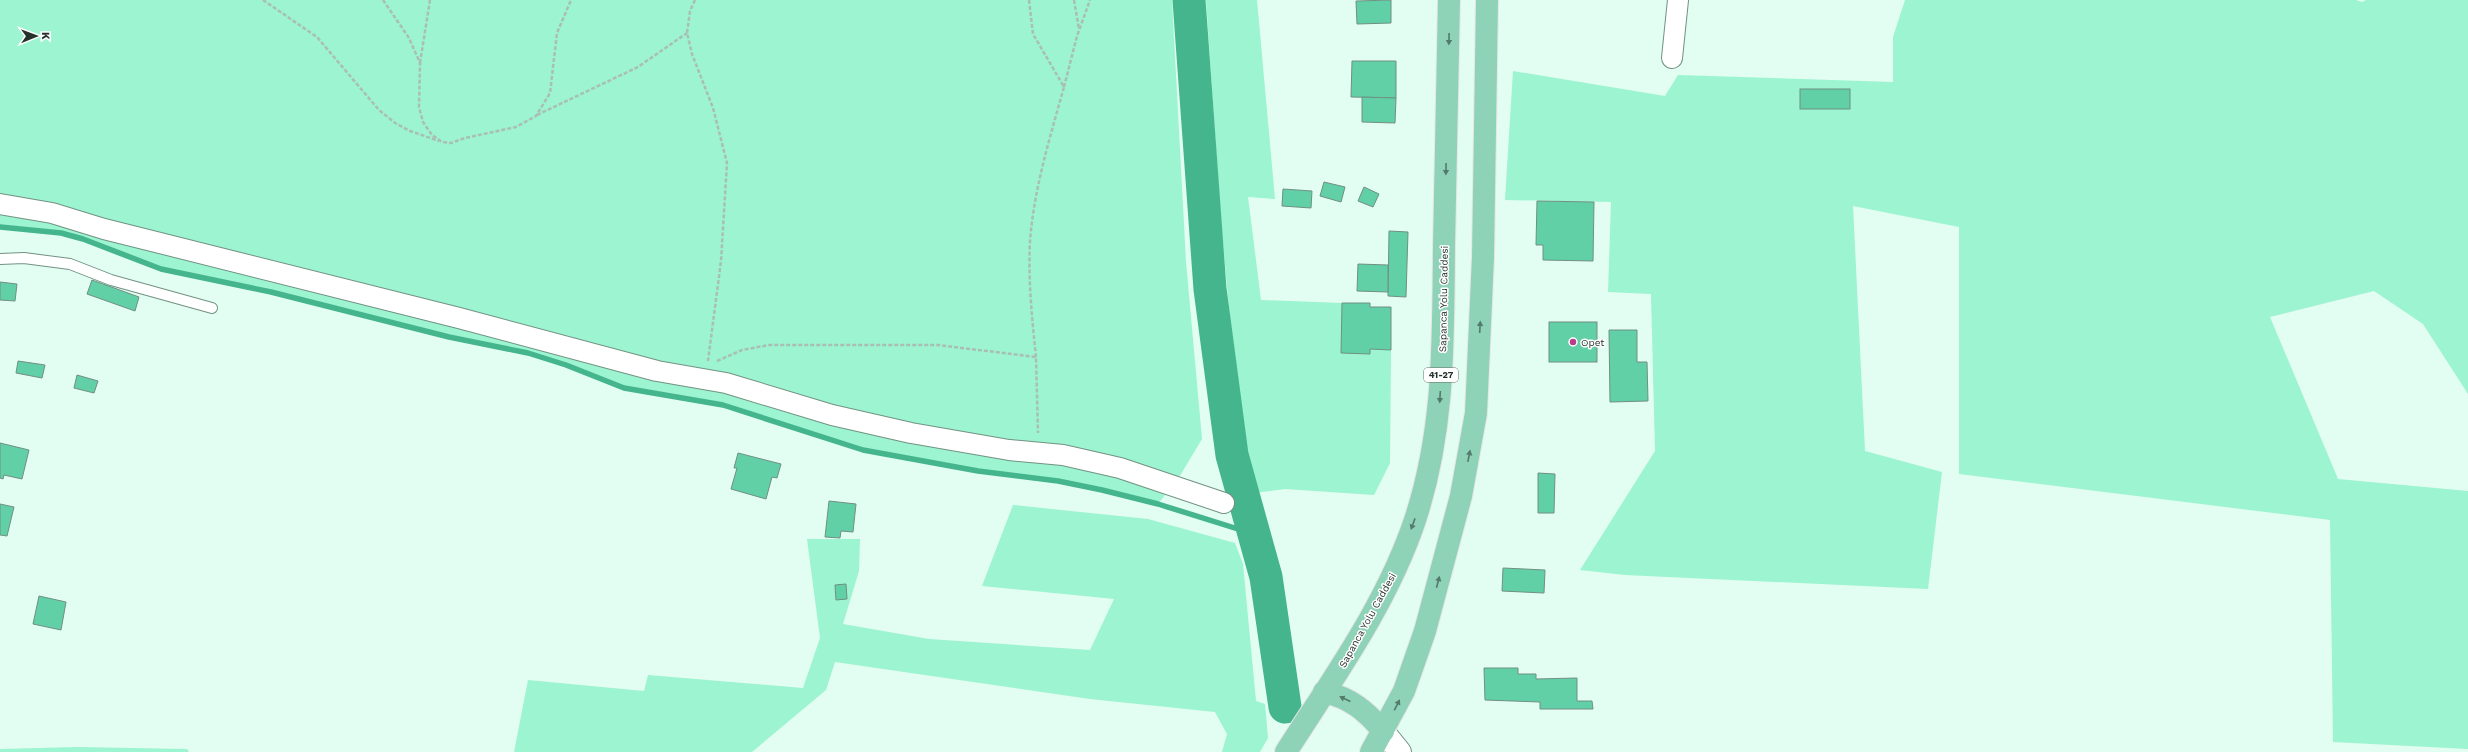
<svg xmlns="http://www.w3.org/2000/svg" width="2468" height="752" font-family="'Work Sans',sans-serif">
<style>
.green{fill:#9cf4d0}
.lines{fill:none;stroke-linecap:round;stroke-linejoin:round}
.stream{stroke:#44b58d;stroke-width:5.5}
.river{stroke:#44b58d;stroke-width:33}
.building{fill:#61d0a7;stroke:#709082}
.service-casing{stroke:#729284;stroke-width:12}
.minor-casing{stroke:#729284;stroke-width:22}
.tertiary-casing{stroke:#729284;stroke-width:24}
.trunk-casing{stroke:#e5e6e6;stroke-width:24}
.path{stroke:#a9bfb5;stroke-width:2.5;stroke-dasharray:4 2;stroke-linecap:butt}
.service{stroke:#fff;stroke-width:10}
.minor{stroke:#fff;stroke-width:20}
.tertiary{stroke:#fff;stroke-width:22}
.trunk{stroke:#8ed2b7;stroke-width:22}
.oneway{fill:#547a6b}
.poi-dot{fill:#ba3c8a;stroke:#fff;stroke-width:1.5}
.labels{text-anchor:middle;stroke-width:3;stroke-linejoin:round;paint-order:stroke}
.shield{fill:#fff;stroke:#66706b;stroke-width:1}
.shield-label{font-size:9px;font-weight:bold;fill:#25322c}
.street-label{font-size:10px;fill:#25322c;stroke:#fff}
.poi-label{font-size:10px;fill:#25322c;stroke:#fff;text-anchor:start}
</style>
<rect width="100%" height="100%" fill="#e2fdf1"/>
<g class="green">
<polygon points="0,0 1172,0 1186,262 1202,439 1181,474 1158,504 1058,481 978,471 863,450 723,405 624,388 566,365 528,353 449,337 271,292 161,269 83,239 61,233 0,227"/>
<polygon points="1206,0 1257,0 1275,199 1248,197 1261,300 1342,303 1342,353 1369,353 1370,349 1391,350 1390,463 1374,495 1285,489 1254,493 1235,372 1221,221"/>
<polygon points="1905,0 2356,0 2362,2 2366,0 2468,0 2468,394 2423,324 2374,291 2270,317 2338,479 2468,491 2468,749 2333,742 2330,520 1959,474 1959,227 1853,206 1865,451 1942,472 1928,589 1625,575 1580,570 1655,451 1651,294 1608,292 1611,202 1505,200 1513,71 1665,96 1678,75 1893,82 1893,37"/>
<polygon points="1013,505 1148,519 1235,543 1243,564 1256,701 1265,704 1268,738 1260,752 1222,752 1227,734 1215,712 1090,699 835,662 826,690 752,752 514,752 528,680 644,691 648,675 803,688 820,638 807,539 860,539 859,571 843,624 929,639 1090,650 1114,599 982,586"/>
<polygon points="77,747 187,749 189,752 0,752 0,749"/>
</g>
<g class="lines">
<polyline class="stream" points="0,227 61,233 83,239 161,269 271,292 449,337 528,353 566,365 624,388 723,405 863,450 978,471 1058,481 1102,490 1158,504 1254,534"/>
<polyline class="river" points="1189,0 1210,289 1232,455 1266,577 1285,707"/>
</g>
<g class="building">
<polygon points="1391,0 1391,23 1357,24 1356,1"/>
<polygon points="1352,61 1396,61 1396,98 1351,97"/>
<rect x="1800" y="89" width="50" height="20"/>
<polygon points="1362,97 1396,98 1395,123 1362,122"/>
<polygon points="1324,182 1345,187 1341,202 1320,196"/>
<polygon points="1364,187 1379,194 1373,207 1358,201"/>
<polygon points="1283,189 1312,191 1311,208 1282,206"/>
<polygon points="1537,201 1594,202 1593,261 1543,260 1543,245 1536,245"/>
<polygon points="1389,231 1408,232 1406,297 1388,296"/>
<polygon points="1358,264 1388,265 1388,292 1357,291"/>
<polygon points="92,280 139,297 135,311 87,294"/>
<polygon points="0,282 17,284 15,301 0,300"/>
<polygon points="1342,303 1370,303 1370,307 1391,307 1391,350 1370,349 1370,354 1341,353"/>
<rect x="1549" y="322" width="48" height="40"/>
<polygon points="1609,330 1637,330 1637,362 1647,362 1648,401 1610,402"/>
<polygon points="18,361 45,365 42,378 16,373"/>
<polygon points="77,375 98,381 94,393 74,388"/>
<polygon points="0,443 29,450 22,479 4,475 3,479 0,478"/>
<polygon points="738,453 781,464 777,478 772,477 766,499 731,489 737,468 734,468"/>
<polygon points="1538,473 1555,474 1554,513 1538,513"/>
<polygon points="829,501 856,504 853,532 841,531 840,538 825,537"/>
<polygon points="0,504 14,507 7,536 0,535"/>
<polygon points="1503,568 1545,570 1544,593 1502,591"/>
<polygon points="846,584 847,599 836,600 835,585"/>
<polygon points="39,596 66,602 61,630 33,624"/>
<polygon points="1484,668 1518,668 1518,674 1536,674 1536,679 1577,678 1577,701 1592,701 1593,709 1540,709 1540,702 1485,700"/>
</g>
<g class="lines">
<defs>
<polyline id="service" points="0,259 24,258 70,264 111,280 212,308"/>
<g id="minor">
<polyline points="1672,58 1678,0"/>
<polyline points="0,204 52,213 104,229 459,318 657,371 726,383 832,415 911,433 1009,450 1063,455 1120,468 1224,503"/>
</g>
<polyline id="tertiary" points="1383,731 1400,752"/>
<g id="trunk">
<path d="M1324,692C1351,698 1366,711 1383,731"/>
<path d="M1286,752C1333,678 1387,604 1415,520C1445,429 1443,341 1444,246C1445,164 1448,82 1449,0"/>
<polyline points="1371,752 1404,691 1425,631 1461,496 1476,413 1483,257 1487,0"/>
</g>
</defs>
<use href="#service" class="service-casing"/>
<use href="#minor" class="minor-casing"/>
<use href="#tertiary" class="tertiary-casing"/>
<use href="#trunk" class="trunk-casing"/>
<g class="path">
<polyline points="263,0 317,37 379,110 395,123 410,131 439,141"/>
<polyline points="383,0 409,38 420,63 419,107 423,122 432,135 442,142 451,143 465,138 516,127 536,116 550,93 557,33 571,0"/>
<polyline points="695,0 690,11 687,33 692,54 713,108 727,163 721,261 708,361"/>
<path d="M1029,0L1033,34L1064,87C1050,137 1034,189 1030,241C1028,280 1032,318 1036,357"/>
<polyline points="1074,0 1079,29"/>
<polyline points="420,63 430,0"/>
<polyline points="1064,87 1077,36 1090,0"/>
<polyline points="537,115 638,67 687,33"/>
<polyline points="717,361 742,350 769,345 938,345 1036,357 1038,433"/>
</g>
<use href="#service" class="service"/>
<use href="#minor" class="minor"/>
<use href="#tertiary" class="tertiary"/>
<use href="#trunk" class="trunk"/>
</g>
<defs><path id="oneway-solid" d="M-6-.8H1V-3.2L6.5 0L1 3.2V.8H-6Z"/></defs>
<g class="oneway">
<use href="#oneway-solid" transform="translate(1449 39) rotate(91)"/>
<use href="#oneway-solid" transform="translate(1446 169) rotate(91)"/>
<use href="#oneway-solid" transform="translate(1480 327) rotate(-87)"/>
<use href="#oneway-solid" transform="translate(1440 397) rotate(93)"/>
<use href="#oneway-solid" transform="translate(1469 456) rotate(-79)"/>
<use href="#oneway-solid" transform="translate(1413 524) rotate(110)"/>
<use href="#oneway-solid" transform="translate(1438 582) rotate(-75)"/>
<use href="#oneway-solid" transform="translate(1345 699) rotate(-155)"/>
<use href="#oneway-solid" transform="translate(1397 705) rotate(-63)"/>
</g>
<circle class="poi-dot" cx="1573" cy="342" r="4"/>
<g class="labels">
<rect class="shield" x="1424" y="368" width="34" height="14" rx="3"/>
<g class="shield-label">
<text x="1441" y="378">41-27</text>
</g>
<g class="street-label">
<text transform="translate(1443 299) rotate(-89)" y="4">Sapanca Yolu Caddesi</text>
<text transform="translate(1367 620) rotate(-61)" y="4">Sapanca Yolu Caddesi</text>
</g>
<g class="poi-label">
<text x="1581" y="346">Opet</text>
</g>
</g>
<g transform="translate(36 36) rotate(89)" stroke="#ffffff" stroke-width="3" paint-order="stroke">
<path d="M0-3L7 15L0 10L-7 15Z" fill="#25322c"/>
<text y="-6" font-size="11" font-weight="bold" text-anchor="middle" fill="#25322c">K</text>
</g>
</svg>
